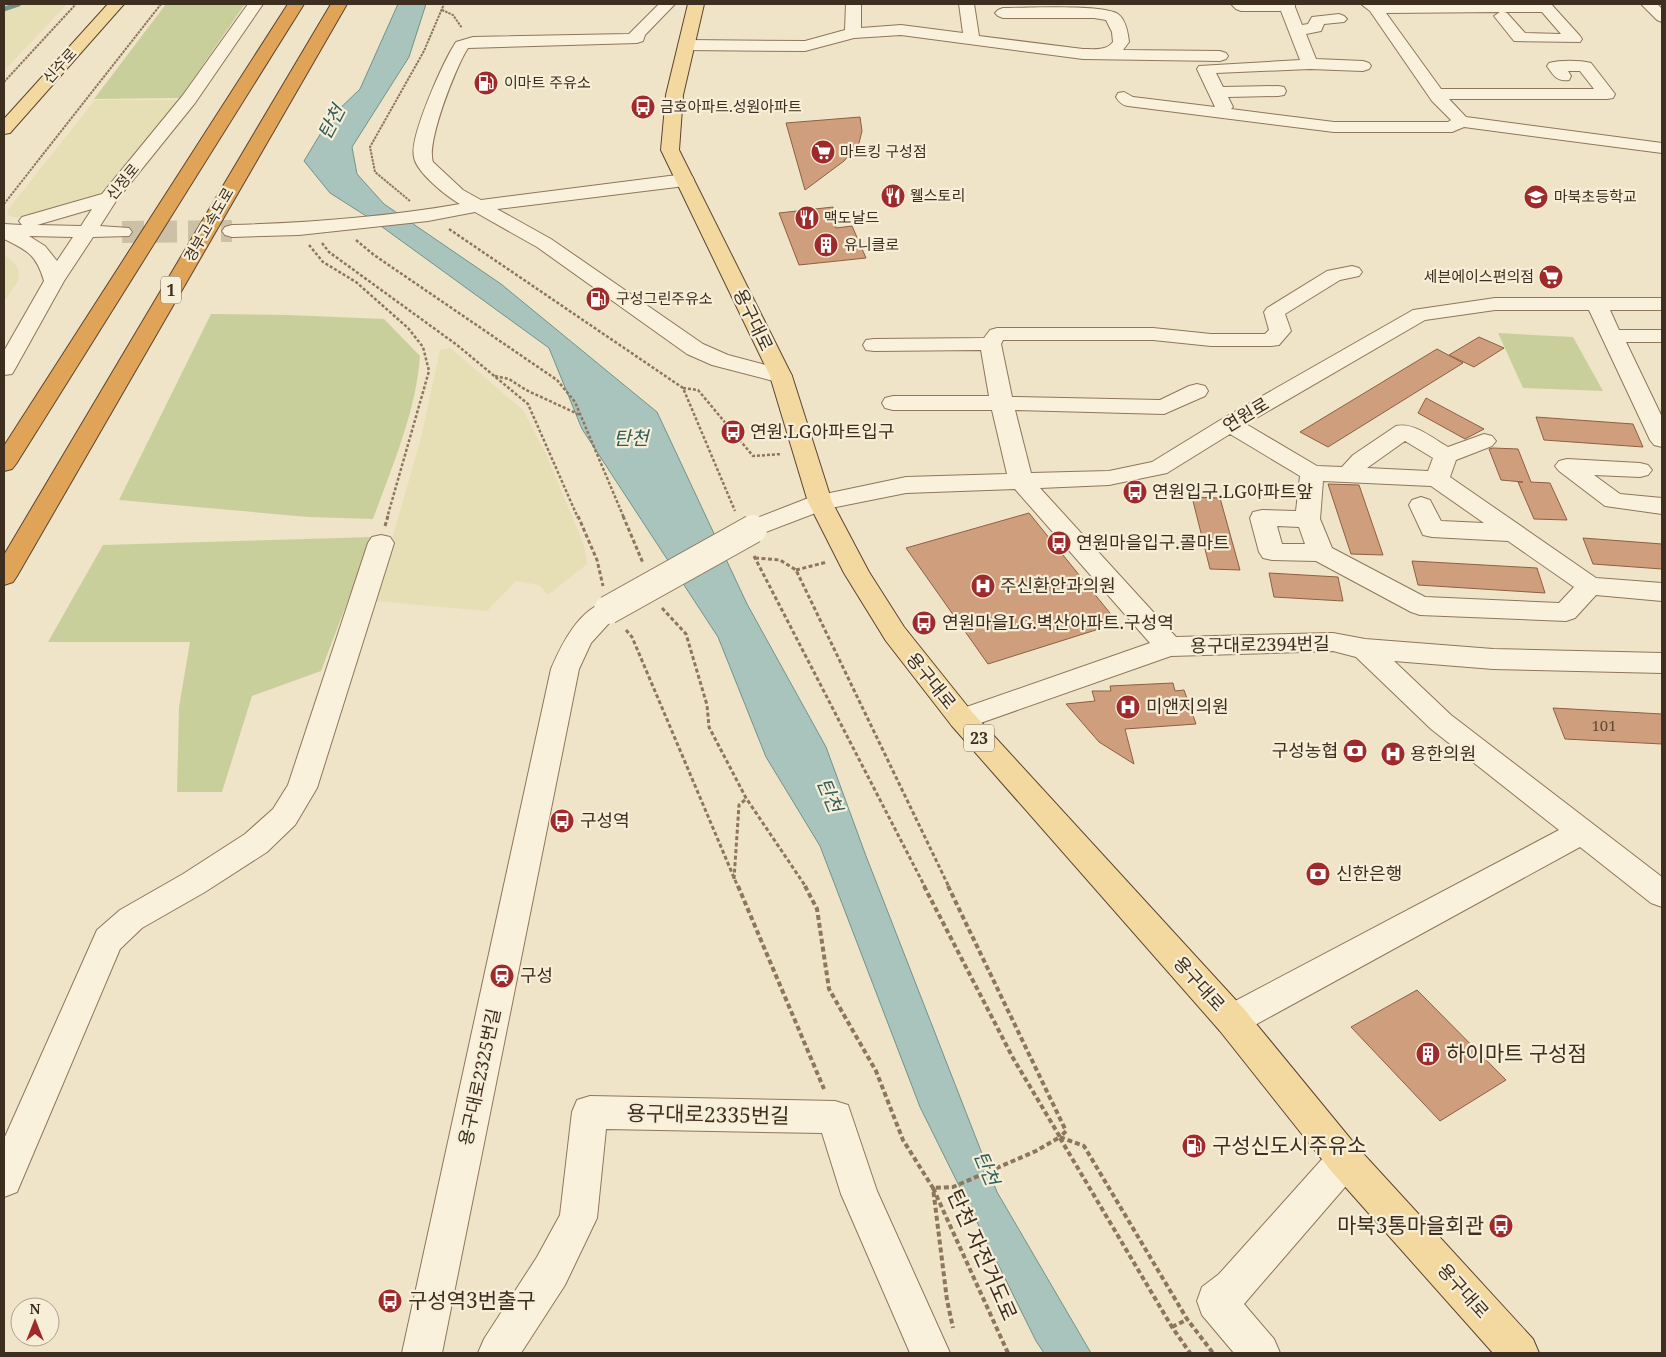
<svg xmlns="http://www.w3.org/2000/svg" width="1666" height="1357" font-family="'Noto Serif','Noto Sans KR',serif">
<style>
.farmland{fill:#e6deb5}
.green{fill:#c9cf9b}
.water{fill:#a9c4bc;stroke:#6f938a}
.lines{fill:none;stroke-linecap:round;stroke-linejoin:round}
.stream{stroke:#6f938a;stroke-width:4.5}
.building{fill:#cf9f7d;stroke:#8d5f41}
.minor-tunnel{stroke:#ccc0a6;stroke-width:22;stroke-dasharray:22 11;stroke-linecap:butt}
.minor-casing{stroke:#8d765c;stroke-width:2}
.major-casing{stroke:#5b4430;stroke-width:2}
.highway-casing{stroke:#5b4430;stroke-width:2}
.path-far3{stroke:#8d765c;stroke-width:2;stroke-dasharray:2.5 1;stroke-linecap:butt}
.path-far2{stroke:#8d765c;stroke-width:2.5;stroke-dasharray:3 2;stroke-linecap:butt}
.path-far1{stroke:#8d765c;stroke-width:3;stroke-dasharray:4 2.5;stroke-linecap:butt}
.path{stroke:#8d765c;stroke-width:4;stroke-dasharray:5 3;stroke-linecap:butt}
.minor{fill:#faf1dc;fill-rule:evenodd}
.major{fill:#f3d9a0;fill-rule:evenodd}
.highway{fill:#e0a458;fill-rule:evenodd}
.minor-bridge-casing{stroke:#8d765c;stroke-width:30;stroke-linecap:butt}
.minor-bridge{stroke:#faf1dc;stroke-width:28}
.labels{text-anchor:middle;stroke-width:4.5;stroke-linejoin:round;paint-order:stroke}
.far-street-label{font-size:15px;fill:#3d2e20;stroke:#f7eed8}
.far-poi-label{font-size:15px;fill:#3d2e20;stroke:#f7eed8;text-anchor:start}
.number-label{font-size:15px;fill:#624a37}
.shield{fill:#f7eed8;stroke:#756857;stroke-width:1}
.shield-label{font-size:16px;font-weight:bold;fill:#3d2e20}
.street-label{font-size:18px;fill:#3d2e20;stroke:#f7eed8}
.poi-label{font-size:18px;fill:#3d2e20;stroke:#f7eed8;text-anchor:start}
.water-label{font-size:19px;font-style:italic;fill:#2f5d5a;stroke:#f7eed8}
.near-poi-label{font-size:21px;fill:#3d2e20;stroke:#f7eed8;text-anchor:start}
.near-street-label{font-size:21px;fill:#3d2e20;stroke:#f7eed8}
</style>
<rect width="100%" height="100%" fill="#f0e4c8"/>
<g class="farmland">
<polygon points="4,4 67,4 4,71"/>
<polygon points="95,100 179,100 109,184 96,196 38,216 18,218 9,216 7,211"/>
<polygon points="4,255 15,263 19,272 18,281 4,302"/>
<polygon points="450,348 523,410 546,454 584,545 587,564 548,595 539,585 516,581 487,611 374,601 420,442 440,350"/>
</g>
<g class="green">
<polygon points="166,4 245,4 180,98 94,99"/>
<path d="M211,314L289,315L384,319L420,356C416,412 392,467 373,519L308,517L119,500Z"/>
<polygon points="1498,333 1573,337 1603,391 1523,388"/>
<polygon points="372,537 321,671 252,696 222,792 177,792 179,707 190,642 48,642 103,545"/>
</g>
<polygon class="water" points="398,4 426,4 409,57 352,147 357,174 384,204 501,284 657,412 747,604 826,747 866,856 997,1192 1091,1353 1044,1353 1036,1341 920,1107 820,846 766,757 718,637 582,429 549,348 374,221 330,193 304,161 330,118 360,89"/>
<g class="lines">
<polyline class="stream" points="4,9 19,4"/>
</g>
<g class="building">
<polygon points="860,117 862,131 859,143 844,161 805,190 786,123"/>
<polygon points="833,207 836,228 852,226 866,258 799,265 779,213"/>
<polygon points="1479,337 1504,348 1474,367 1449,355"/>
<polygon points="1437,349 1463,363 1328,447 1300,432"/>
<polygon points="1426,398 1484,429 1465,439 1418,413"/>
<polygon points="1536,417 1633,424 1643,447 1544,440"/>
<polygon points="1493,448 1518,449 1531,482 1550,483 1567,520 1534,519 1518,482 1523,482 1501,480 1489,449"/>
<polygon points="1328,484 1359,485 1383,555 1351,554"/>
<polygon points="1192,497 1220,498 1240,570 1210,569"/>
<polygon points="1029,513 1118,623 988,664 906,548"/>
<polygon points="1583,538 1662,544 1662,569 1593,564"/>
<polygon points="1412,561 1537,568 1545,593 1418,585"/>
<polygon points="1269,573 1338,577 1343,601 1274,597"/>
<polygon points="1173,683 1175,691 1184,690 1196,724 1125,729 1134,764 1099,742 1066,704 1095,701 1092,691 1111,691 1110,686"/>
<polygon points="1553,708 1662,714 1662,744 1565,739"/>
<polygon points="1417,990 1506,1080 1440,1121 1351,1027"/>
</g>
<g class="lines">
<polyline class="minor-tunnel" points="122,232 232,231"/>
<defs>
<g id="minor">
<path d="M248,4H263L195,103L116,201L100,226L129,228L132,232L129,236L93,237L64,281L15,369L12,374L4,375V351L44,281C36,254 28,251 4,239V224L22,225L19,221L22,217L102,194L183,95ZM92,209L81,226L37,225ZM29,236L73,237L57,261L45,246Z"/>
<path d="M659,4H675L645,35L643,41L637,43L468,48C456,66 426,143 433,162L463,190L481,200L685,174L692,176L694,180L692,184L685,186L497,209L551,239L703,344L728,355L789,371L792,376L789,381L781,383L712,365L687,354L537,247L475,212L428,221L299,235L232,237L225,235L222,231L225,227L232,225C308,223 385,217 460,204C447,197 416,172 414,157C409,137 444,60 456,42L473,37L629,34Z"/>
<path d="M846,4H861V28L901,25L963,33L959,4H974L979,36L1083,49C1094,49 1106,51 1113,42L1112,32L1106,20L1094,18H1003L998,16L995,13L998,10L1003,8C1024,8 1104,4 1118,14C1126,20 1128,33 1129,42L1123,50L1220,51L1226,53L1228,56L1226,59L1220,61L1083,59L901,35L854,38L805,51L686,50L680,48L678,45L680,42L686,40L805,41L845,30Z"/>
<path d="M1231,4H1295V7L1302,25L1308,24L1312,17L1339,14L1344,16L1347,19L1344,22L1324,24L1321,31L1306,34L1316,59L1363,61L1369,63L1371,66L1369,69L1363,71L1310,69L1216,73L1223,87L1278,86L1284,87L1286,91L1284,95L1278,96L1228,97L1233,107L1231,109L1334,122H1448L1451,120L1432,101L1370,11L1361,4H1551L1580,36L1582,39L1580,42L1514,41L1494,16L1500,12L1386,13L1441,89H1594L1580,71H1568L1571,76L1569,80C1557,82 1553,75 1547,66L1549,63C1561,60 1579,60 1591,63L1615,94L1613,98L1607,99H1449L1466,117L1662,143V153L1464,127L1452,132H1334L1128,106C1122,105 1119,102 1116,97L1118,93L1124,92L1133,97L1215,107L1197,69L1199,66L1300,60L1281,11H1241L1236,9ZM1504,12H1542L1561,34L1525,33L1507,13Z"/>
<polygon points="1641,4 1657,4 1662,9 1662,22 1657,20"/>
<path d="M1352,266L1359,268L1362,272L1359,276L1340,280L1285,314L1291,331L1279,345L1271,346H1211L1153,340H1003L1001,344L1012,397L1160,400L1189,386L1197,384L1205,386L1208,391L1205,396L1164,414L1015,410L1031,473L1109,471L1152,462L1222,419L1413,310L1495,298H1662V310H1610L1619,330H1662V342H1626L1662,417V447L1654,445L1650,440L1589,310H1495L1425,320L1246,424L1317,466L1342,467L1353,455L1396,426C1414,422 1432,438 1448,447L1484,434L1492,436L1496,441L1492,446L1456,460L1450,477L1596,578L1662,583V601L1596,595L1575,618L1566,621L1420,615L1411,612L1316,561L1272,560L1263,558L1259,552L1250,518L1253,512L1262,510L1296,511L1300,476L1230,434L1167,473L1109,485L1040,488L1176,637L1333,633L1365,639L1493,649L1662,653V673L1493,669L1394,661L1451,715L1662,877V907L1651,903L1580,847L1244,1031L1232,1035L1220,1031L1215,1020L1220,1009L1559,830L1431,729L1356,657L1333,651L1171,656L972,726L962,729L952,726L948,719L952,712L1150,643L1015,489L906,493L826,509L753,537L744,535L741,529L744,523L811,497L906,477L1007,474L992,410H893L885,408L882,403L885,398L893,396H989L981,350L874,351L866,350L863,345L866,340L874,339L984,338L990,330L997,328H1153L1211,334H1265L1269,330L1264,312L1267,308L1327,271ZM1405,441L1433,458L1428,471L1367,468ZM1323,481L1431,486L1484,523L1441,521L1430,500L1421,497L1412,500L1409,505L1423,535L1432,537L1508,541L1574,587L1559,603L1425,597L1332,548L1320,519ZM1277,526L1299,527L1305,544H1282Z"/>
<polygon points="1567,459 1640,463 1648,465 1652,470 1648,475 1640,477 1594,475 1620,494 1662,498 1662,514 1605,506 1559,471 1555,466 1559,461"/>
<polygon points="381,535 390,537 394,543 317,788 295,825 267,852 205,892 142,928 120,949 17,1192 4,1197 4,1139 97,930 120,910 183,874 245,834 273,809 288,785 368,543 372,537"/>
<path d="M608,601L617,604L621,610L591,643L579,669L442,1353H402L551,669C562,643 579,609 608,601Z"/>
<polygon points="590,1096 835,1101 848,1105 877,1191 950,1353 910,1353 841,1194 822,1133 606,1129 597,1218 565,1285 521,1353 478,1353 484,1339 537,1257 560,1215 572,1112 577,1100"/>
<polygon points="1345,1143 1358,1148 1363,1160 1358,1172 1244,1304 1274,1339 1280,1353 1234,1353 1202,1315 1197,1301 1202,1287 1219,1274 1332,1148"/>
</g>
<g id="major">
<polygon points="108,4 124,4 10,133 4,134 4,119"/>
<polygon points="688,4 704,4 683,95 679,150 792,376 832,502 869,572 904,627 972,712 1244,1009 1358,1148 1533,1339 1539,1353 1493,1353 1332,1172 1220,1031 952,726 886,641 844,573 808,502 770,376 661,150 666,95"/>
</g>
<g id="highway">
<polygon points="288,4 304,4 16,464 12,469 4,471 4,446"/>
<polygon points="331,4 347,4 17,576 13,582 4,585 4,555"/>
</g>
</defs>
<use href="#minor" class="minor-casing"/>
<use href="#major" class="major-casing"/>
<use href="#highway" class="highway-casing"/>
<g class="path-far3">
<polyline points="442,10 453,15 462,28"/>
<polyline points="4,82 76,4"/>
<polyline points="410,201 375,172 370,147 424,51 444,4"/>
<polyline points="4,204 161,4"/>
</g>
<g class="path-far2">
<polyline points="449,229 683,388 735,511"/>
<polyline points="356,240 374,255 557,380 575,402 624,518"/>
<polyline points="322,243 329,252 457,345 528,404 578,518"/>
<polyline points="309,245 323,262 356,282 408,328 423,347 429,371 387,518"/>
<polyline points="495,376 509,379 526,390 580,415"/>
<polyline points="683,388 698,390 753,456 782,454"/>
</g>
<g class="path-far1">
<polyline points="578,516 597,560 603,586"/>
<polyline points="623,516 643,563"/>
<polyline points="385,526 388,516"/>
<polyline points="754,556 925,887"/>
<polyline points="755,558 780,560 796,570 949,887"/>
<polyline points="796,570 827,562"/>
<polyline points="662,608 686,634 707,705 709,727 746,798 806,887"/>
<polyline points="626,630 632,637 738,887"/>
<polyline points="734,879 739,805 746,799"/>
</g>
<g class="path">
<polyline points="738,886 824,1089"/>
<polyline points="805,886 817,909 829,989 876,1071 903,1140 933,1188 947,1300 953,1328"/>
<polyline points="924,886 1013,1058 1060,1137 1036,1151 953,1187 933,1188 1008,1353"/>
<polyline points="948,886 1066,1131 1060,1137"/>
<polyline points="1060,1137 1084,1146 1187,1319 1213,1353"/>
<polyline points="1060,1138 1172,1327 1190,1353"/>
<polyline points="1172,1327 1188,1319"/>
</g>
<use href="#minor" class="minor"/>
<use href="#major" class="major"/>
<use href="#highway" class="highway"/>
<defs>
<polyline id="minor-bridge" points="608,610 753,529"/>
</defs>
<use href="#minor-bridge" class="minor-bridge-casing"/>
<use href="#minor-bridge" class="minor-bridge"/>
</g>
<defs>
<symbol id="fuel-disc" viewBox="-11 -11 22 22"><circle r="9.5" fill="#9e2a2b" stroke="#f7eed8"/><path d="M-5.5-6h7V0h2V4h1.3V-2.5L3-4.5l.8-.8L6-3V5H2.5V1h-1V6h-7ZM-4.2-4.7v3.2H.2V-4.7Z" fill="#fff"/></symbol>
<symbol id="bus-disc" viewBox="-11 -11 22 22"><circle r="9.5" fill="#9e2a2b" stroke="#f7eed8"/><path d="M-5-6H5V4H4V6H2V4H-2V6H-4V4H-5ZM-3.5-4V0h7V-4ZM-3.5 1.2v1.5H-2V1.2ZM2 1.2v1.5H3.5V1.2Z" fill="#fff"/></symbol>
<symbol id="supermarket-disc" viewBox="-11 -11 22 22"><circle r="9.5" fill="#9e2a2b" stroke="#f7eed8"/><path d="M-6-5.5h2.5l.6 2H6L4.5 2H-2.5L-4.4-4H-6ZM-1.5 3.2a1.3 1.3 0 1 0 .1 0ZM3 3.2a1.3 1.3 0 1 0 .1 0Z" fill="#fff"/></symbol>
<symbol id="restaurant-disc" viewBox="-11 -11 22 22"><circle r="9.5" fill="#9e2a2b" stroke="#f7eed8"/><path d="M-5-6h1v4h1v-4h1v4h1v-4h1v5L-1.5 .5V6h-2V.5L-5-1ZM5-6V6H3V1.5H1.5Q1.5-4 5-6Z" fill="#fff"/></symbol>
<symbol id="school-disc" viewBox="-11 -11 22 22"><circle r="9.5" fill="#9e2a2b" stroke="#f7eed8"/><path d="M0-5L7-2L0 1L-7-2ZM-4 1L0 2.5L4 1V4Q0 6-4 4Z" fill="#fff"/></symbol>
<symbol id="building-disc" viewBox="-11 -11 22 22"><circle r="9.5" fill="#9e2a2b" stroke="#f7eed8"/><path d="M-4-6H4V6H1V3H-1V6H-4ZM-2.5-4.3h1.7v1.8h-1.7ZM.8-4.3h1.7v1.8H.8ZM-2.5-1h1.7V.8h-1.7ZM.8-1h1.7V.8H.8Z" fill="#fff"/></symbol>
<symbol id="hospital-disc" viewBox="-11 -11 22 22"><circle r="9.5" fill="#9e2a2b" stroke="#f7eed8"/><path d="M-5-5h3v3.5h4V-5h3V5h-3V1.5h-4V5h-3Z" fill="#fff"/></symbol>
<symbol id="bank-disc" viewBox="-11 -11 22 22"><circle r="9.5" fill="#9e2a2b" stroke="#f7eed8"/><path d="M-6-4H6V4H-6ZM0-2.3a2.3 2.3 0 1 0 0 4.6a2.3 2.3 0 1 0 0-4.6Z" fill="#fff"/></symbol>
<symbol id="station-disc" viewBox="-11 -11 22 22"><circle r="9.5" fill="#9e2a2b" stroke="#f7eed8"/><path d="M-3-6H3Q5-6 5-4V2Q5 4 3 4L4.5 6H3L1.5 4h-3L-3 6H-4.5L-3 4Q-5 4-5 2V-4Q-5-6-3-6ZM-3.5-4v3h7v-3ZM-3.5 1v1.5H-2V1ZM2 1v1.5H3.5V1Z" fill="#fff"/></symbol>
</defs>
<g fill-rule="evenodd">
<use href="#fuel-disc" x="472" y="69" width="28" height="28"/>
<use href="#bus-disc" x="629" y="93" width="28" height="28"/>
<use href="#supermarket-disc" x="809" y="138" width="28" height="28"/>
<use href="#restaurant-disc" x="879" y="182" width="28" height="28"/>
<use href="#school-disc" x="1522" y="183" width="28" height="28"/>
<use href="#restaurant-disc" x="793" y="204" width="28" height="28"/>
<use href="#building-disc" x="812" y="231" width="28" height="28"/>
<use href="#supermarket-disc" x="1537" y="263" width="28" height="28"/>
<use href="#fuel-disc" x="584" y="285" width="28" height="28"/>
<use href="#bus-disc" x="719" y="418" width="28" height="28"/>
<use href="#bus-disc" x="1121" y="478" width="28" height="28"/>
<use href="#bus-disc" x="1045" y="529" width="28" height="28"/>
<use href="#hospital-disc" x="969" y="572" width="28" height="28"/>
<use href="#bus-disc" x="910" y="609" width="28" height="28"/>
<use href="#hospital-disc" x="1114" y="693" width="28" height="28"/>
<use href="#bank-disc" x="1341" y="737" width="28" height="28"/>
<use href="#hospital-disc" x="1379" y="740" width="28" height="28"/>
<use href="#bus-disc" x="548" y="807" width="28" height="28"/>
<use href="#bank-disc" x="1304" y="860" width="28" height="28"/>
<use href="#station-disc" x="488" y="962" width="28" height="28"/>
<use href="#building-disc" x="1414" y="1040" width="28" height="28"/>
<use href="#fuel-disc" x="1180" y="1132" width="28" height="28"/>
<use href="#bus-disc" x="1487" y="1212" width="28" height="28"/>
<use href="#bus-disc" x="376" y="1287" width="28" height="28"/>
</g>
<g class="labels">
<g class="far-street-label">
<text transform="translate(60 66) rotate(-48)" y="5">신수로</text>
<text transform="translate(123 182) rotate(-51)" y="5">신정로</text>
<text transform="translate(209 225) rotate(-60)" y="5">경부고속도로</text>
</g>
<g class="far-poi-label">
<text x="504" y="88">이마트 주유소</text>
<text x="660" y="112">금호아파트.성원아파트</text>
<text x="840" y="157">마트킹 구성점</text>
<text x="910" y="201">웰스토리</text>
<text x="1554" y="202">마북초등학교</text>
<text x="824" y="223">맥도날드</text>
<text x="844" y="250">유니클로</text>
<text x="1534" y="282" text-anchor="end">세븐에이스편의점</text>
<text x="616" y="304">구성그린주유소</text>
</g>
<g class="number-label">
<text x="1604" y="731">101</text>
</g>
<g class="shield">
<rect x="161" y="276.5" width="20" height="27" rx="4"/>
<rect x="964" y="724.5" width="30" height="27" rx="4"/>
</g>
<g class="shield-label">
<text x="171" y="296">1</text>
<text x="979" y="744">23</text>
</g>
<g class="street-label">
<text transform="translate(753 320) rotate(64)" y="6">용구대로</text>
<text transform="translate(1246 415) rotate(-31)" y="6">연원로</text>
<text transform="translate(1260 645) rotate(-1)" y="6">용구대로2394번길</text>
<text transform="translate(931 681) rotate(51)" y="6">용구대로</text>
<text transform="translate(1199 984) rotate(48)" y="6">용구대로</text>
<text transform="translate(480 1077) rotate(-78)" y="6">용구대로2325번길</text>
<text transform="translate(1463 1291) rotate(48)" y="6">용구대로</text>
</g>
<g class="poi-label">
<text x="750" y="438">연원.LG아파트입구</text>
<text x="1152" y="498">연원입구.LG아파트앞</text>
<text x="1076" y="549">연원마을입구.콜마트</text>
<text x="1000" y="592">주신환안과의원</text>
<text x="942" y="629">연원마을LG.벽산아파트.구성역</text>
<text x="1146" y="713">미앤지의원</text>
<text x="1338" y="757" text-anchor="end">구성농협</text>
<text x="1410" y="760">용한의원</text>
<text x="580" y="827">구성역</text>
<text x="1336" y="880">신한은행</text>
<text x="520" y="982">구성</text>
</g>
<g class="water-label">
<text transform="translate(331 122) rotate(-62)" y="7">탄천</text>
<text x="631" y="445">탄천</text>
<text transform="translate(830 795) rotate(67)" y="7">탄천</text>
<text transform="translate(987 1168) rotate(67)" y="7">탄천</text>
</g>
<g class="near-poi-label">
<text x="1446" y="1061">하이마트 구성점</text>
<text x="1212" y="1153">구성신도시주유소</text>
<text x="1484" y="1233" text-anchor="end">마북3통마을회관</text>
<text x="408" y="1308">구성역3번출구</text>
</g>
<g class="near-street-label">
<text transform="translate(708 1115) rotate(1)" y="7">용구대로2335번길</text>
<text transform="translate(982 1255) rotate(66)" y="7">탄천 자전거도로</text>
</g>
</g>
<rect width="1666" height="1357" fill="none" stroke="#3d2e20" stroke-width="10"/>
<g transform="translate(35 1322)"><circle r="24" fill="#f7eed8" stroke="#ada18e"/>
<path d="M0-4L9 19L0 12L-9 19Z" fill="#9e2a2b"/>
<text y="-8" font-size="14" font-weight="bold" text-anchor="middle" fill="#3d2e20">N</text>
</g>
</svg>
